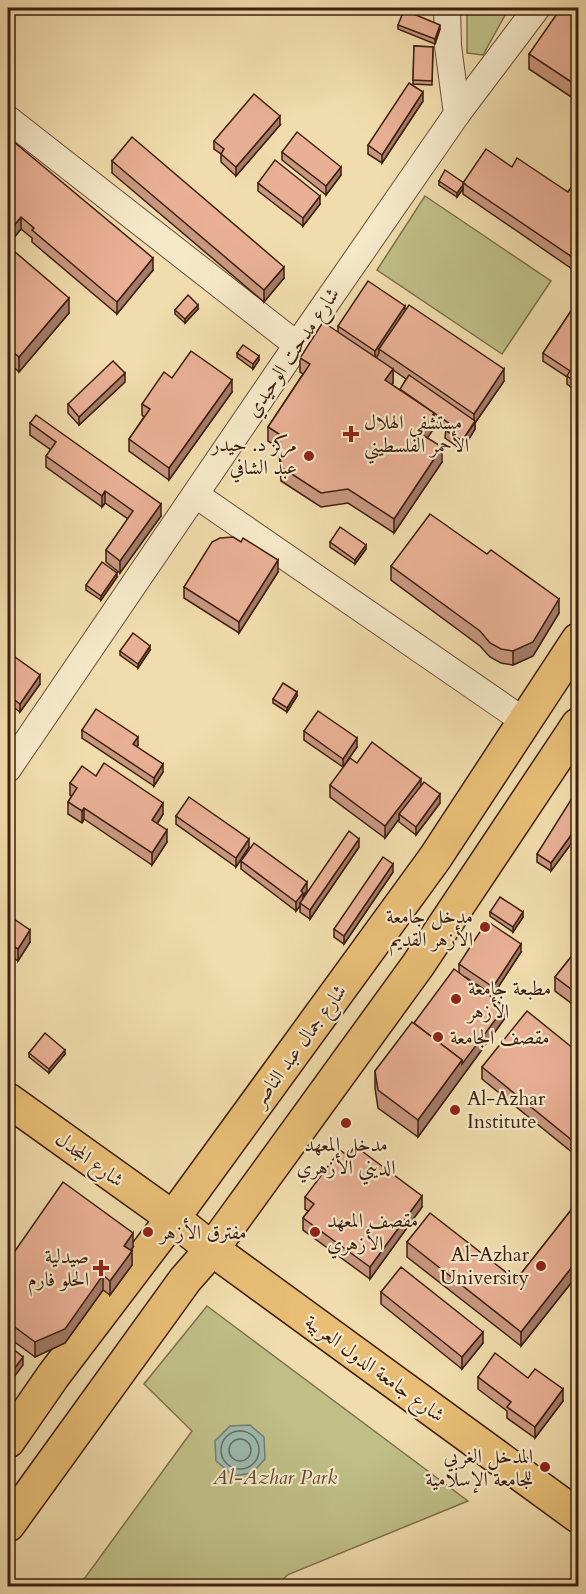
<svg xmlns="http://www.w3.org/2000/svg" width="586" height="1594" font-family="Cardo,Amiri,serif">
<style>
.green{fill:#bfbf86;stroke:#7e6f4c;stroke-width:1.5}
.water{fill:#9bbaaf;stroke:#757c70;stroke-width:1.5}
.lines{fill:none;stroke-linecap:round;stroke-linejoin:round}
.shore{stroke:#6c6c60;stroke-width:1.5}
.minor-casing{stroke:#6a4e38;stroke-width:28}
.major-casing{stroke:#3d1f11;stroke-width:36}
.minor{stroke:#f5e8c9;stroke-width:26}
.major{stroke:#e8be76;stroke-width:33}
.wall{fill:#c89780;stroke:#3d1f11;stroke-width:1.5;fill-rule:evenodd}
.shaded-wall{fill:#a37b68;stroke:#3d1f11;stroke-width:1.5}
.building{fill:#e9b095;stroke:#3d1f11;stroke-width:1.5}
.poi-dot{fill:#8f2418;stroke:#f5e8c9;stroke-width:2}
.labels{text-anchor:middle;stroke-width:4.5;stroke-linejoin:round;paint-order:stroke}
.street-label{font-size:20px;fill:#3d1f11;stroke:#f5e8c9}
.poi-label{font-size:20px;fill:#3d1f11;stroke:#f5e8c9;text-anchor:start}
.park-label{font-size:20px;font-style:italic;fill:#5e472e;stroke:#f5e8c9}
</style>
<rect width="100%" height="100%" fill="#f0dcac"/>
<filter id="stains"><feTurbulence type="fractalNoise" baseFrequency=".00333" numOctaves="4"/><feColorMatrix values="0 0 0 0 .2 0 0 0 0 .09 0 0 0 0 .02 0 0 0 .5 -.17"/></filter>
<radialGradient id="worn" r=".72"><stop offset=".6" stop-color="#630" stop-opacity="0"/><stop offset="1" stop-color="#630" stop-opacity=".3"/></radialGradient>
<g class="green">
<polygon points="467,8 509,8 483,55 467,53"/>
<polygon points="425,196 551,281 502,354 377,270"/>
<polygon points="207,1306 468,1501 287,1575 278,1586 79,1586 192,1431 144,1384"/>
</g>
<polygon class="water" points="250,1425 264,1437 265,1459 252,1473 234,1476 216,1461 215,1441 230,1426"/>
<g class="lines">
<g class="shore">
<circle cx="240" cy="1450" r="19"/>
<circle cx="240" cy="1450" r="11"/>
</g>
<defs>
<g id="minor">
<polyline points="447,8 448,46 457,114"/>
<polyline points="8,119 297,345"/>
<polyline points="196,495 524,721"/>
<polyline points="8,769 297,345 457,114 537,8"/>
</g>
<g id="major">
<polyline points="8,1100 173,1218 212,1249 578,1516"/>
<polyline points="8,1441 53,1376 173,1218 435,858 578,640"/>
<polyline points="8,1525 185,1280 212,1249 418,965 578,725"/>
</g>
</defs>
<use href="#minor" class="minor-casing"/>
<use href="#major" class="major-casing"/>
<use href="#minor" class="minor"/>
<use href="#major" class="major"/>
</g>
<g class="wall">
<polygon points="579,8 579,102 529,69 529,54"/>
<polygon points="398,25 440,29 435,44 398,29"/>
<polygon points="414,46 433,47 432,85 413,84"/>
<polygon points="423,101 382,163 368,154 368,145"/>
<polygon points="280,125 236,176 221,162 221,154 214,149 214,141"/>
<polygon points="8,137 153,270 117,314 32,242 32,238 21,229 8,245"/>
<polygon points="282,152 341,175 326,195 282,160"/>
<polygon points="112,161 284,278 264,302 112,173"/>
<polygon points="512,167 568,192 579,177 579,265 575,271 463,194 463,189 457,197 439,185 439,181 463,182"/>
<polygon points="258,183 320,204 303,226 258,191"/>
<polygon points="8,246 69,313 19,372 8,362"/>
<polygon points="579,299 579,393 567,384 567,377 543,361 543,353"/>
<polygon points="198,309 185,323 175,314 175,310"/>
<path d="M405,310L504,381L475,423V429L462,450L445,438L446,429L434,421V428L427,438L442,462L394,533L348,503L321,507L281,481L279,448L268,441V427L303,374L300,372V358L338,332V326ZM393,370L406,379L400,390L392,385L393,383Z"/>
<polygon points="237,353 259,360 253,369 237,357"/>
<polygon points="172,378 232,392 169,480 129,451 129,439 144,417 142,415 142,404"/>
<polygon points="125,382 79,425 68,413 68,404"/>
<polygon points="30,423 161,516 120,573 106,562 106,550 128,519 105,503 102,507 46,467 46,456 51,450 30,435"/>
<polygon points="330,542 366,549 355,564 330,547"/>
<polygon points="391,566 559,613 533,656 513,665 501,663 490,657 480,646 391,580"/>
<polygon points="278,572 239,633 184,598 184,587"/>
<polygon points="117,577 101,600 86,590 86,585"/>
<polygon points="150,650 138,668 120,655 120,651"/>
<polygon points="8,652 40,684 20,712 8,703"/>
<polygon points="297,696 287,712 273,703 273,699"/>
<polygon points="82,730 138,745 137,747 163,772 154,786 82,738"/>
<polygon points="304,731 357,747 343,767 304,740"/>
<polygon points="357,763 421,786 440,803 416,835 399,822 399,819 385,838 330,797 330,785"/>
<polygon points="70,783 163,814 157,824 167,842 152,865 84,819 82,823 68,814 68,802 72,796 70,795"/>
<polygon points="579,798 579,833 551,871 537,862 537,854"/>
<polygon points="176,816 249,847 236,867 176,824"/>
<polygon points="359,847 310,919 300,912 300,906 296,911 241,869 241,861 307,891 303,895 303,897"/>
<polygon points="393,872 344,944 334,937 334,929"/>
<polygon points="490,912 523,917 513,932 490,916"/>
<polygon points="8,915 30,942 18,961 13,957"/>
<polygon points="579,947 579,1009 555,991 555,977"/>
<polygon points="521,952 493,995 465,977 505,1018 418,1137 378,1108 375,1088 375,1071 414,1023 459,972 459,964"/>
<polygon points="29,1053 65,1054 49,1073 29,1057"/>
<polygon points="579,1053 579,1158 482,1079 482,1067"/>
<polygon points="305,1197 422,1207 370,1279 303,1230 303,1218 308,1211 305,1209"/>
<polygon points="579,1200 579,1273 521,1346 407,1257 407,1242 516,1280"/>
<polygon points="133,1247 131,1250 132,1265 110,1295 103,1290 65,1343 35,1357 8,1337 8,1261"/>
<polygon points="381,1292 483,1343 462,1369 381,1304"/>
<polygon points="478,1377 528,1378 563,1401 535,1438 507,1418 507,1411 478,1389"/>
</g>
<g class="shaded-wall">
<polygon points="440,25 440,29 435,44 435,39"/>
<polygon points="12,65 12,69 8,75 8,71"/>
<polygon points="423,92 423,101 382,163 382,155"/>
<polygon points="280,116 280,125 236,176 236,167"/>
<polygon points="341,167 341,175 326,195 326,186"/>
<polygon points="463,185 463,189 457,197 457,193"/>
<polygon points="320,196 320,204 303,226 303,218"/>
<polygon points="21,217 21,229 8,245 8,233"/>
<polygon points="579,253 579,265 575,271 575,259"/>
<polygon points="153,258 153,270 117,314 117,302"/>
<polygon points="284,267 284,278 264,302 264,290"/>
<polygon points="69,298 69,313 19,372 19,357"/>
<polygon points="198,305 198,309 185,323 185,319"/>
<polygon points="405,306 405,315 379,349 379,353 375,360 375,351"/>
<polygon points="259,356 259,360 253,369 253,364"/>
<polygon points="393,369 393,383 385,395 385,380"/>
<polygon points="504,369 504,381 475,423 475,429 462,450 462,441 474,424 474,414"/>
<polygon points="125,373 125,382 79,425 79,417"/>
<polygon points="232,380 232,392 169,480 169,468"/>
<polygon points="434,413 434,428 421,448 421,434"/>
<polygon points="442,447 442,462 394,533 394,519"/>
<polygon points="105,491 105,503 102,507 102,496"/>
<polygon points="161,504 161,516 120,573 120,561"/>
<polygon points="366,545 366,549 355,564 355,560"/>
<polygon points="278,560 278,572 239,633 239,622"/>
<polygon points="117,573 117,577 101,600 101,596"/>
<polygon points="559,599 559,613 533,656 513,665 513,651"/>
<polygon points="150,646 150,650 138,668 138,664"/>
<polygon points="40,675 40,684 20,712 20,704"/>
<polygon points="297,692 297,696 287,712 287,708"/>
<polygon points="138,737 138,745 133,752 133,744"/>
<polygon points="357,738 357,747 343,767 343,759"/>
<polygon points="163,764 163,772 154,786 154,778"/>
<polygon points="421,779 421,790 399,814 399,819 385,838 385,826"/>
<polygon points="440,794 440,803 416,835 416,827"/>
<polygon points="163,803 163,814 152,832 152,820"/>
<polygon points="84,808 84,819 82,823 82,811"/>
<polygon points="579,824 579,833 551,871 551,863"/>
<polygon points="167,830 167,842 152,865 152,853"/>
<polygon points="249,839 249,847 236,867 236,858"/>
<polygon points="359,839 359,847 310,919 310,910"/>
<polygon points="393,864 393,872 344,944 344,936"/>
<polygon points="13,877 13,889 8,896 8,885"/>
<polygon points="307,882 307,891 303,895 303,901 300,903 300,906 296,911 296,902 301,891"/>
<polygon points="523,912 523,917 513,932 513,927"/>
<polygon points="30,930 30,942 18,961 18,949"/>
<polygon points="521,944 521,952 493,995 493,987"/>
<polygon points="13,946 13,957 8,966 8,954"/>
<polygon points="505,1007 505,1018 418,1137 418,1120 462,1060"/>
<polygon points="65,1050 65,1054 49,1073 49,1069"/>
<polygon points="422,1196 422,1207 370,1279 370,1267"/>
<polygon points="133,1233 133,1247 124,1260 124,1246"/>
<polygon points="132,1251 132,1265 110,1295 110,1281"/>
<polygon points="579,1258 579,1273 521,1346 521,1332"/>
<polygon points="103,1275 103,1290 65,1343 35,1357 35,1342"/>
<polygon points="483,1332 483,1343 462,1369 462,1357"/>
<polygon points="23,1357 23,1365 8,1385 8,1377"/>
<polygon points="563,1389 563,1401 535,1438 535,1427"/>
</g>
<g class="building">
<polygon points="561,8 579,8 579,87 529,54"/>
<polygon points="404,10 440,25 435,39 398,25"/>
<polygon points="414,46 433,47 432,81 413,80"/>
<polygon points="8,61 12,65 8,71"/>
<polygon points="409,83 423,92 382,155 368,145"/>
<polygon points="254,94 280,116 236,167 221,154 224,149 214,141"/>
<polygon points="297,132 341,167 326,186 282,152"/>
<polygon points="8,137 153,258 117,302 32,230 34,228 21,217 8,233"/>
<polygon points="132,137 284,267 264,290 112,161"/>
<polygon points="486,149 512,167 517,158 568,192 579,177 579,253 575,259 463,183"/>
<polygon points="275,160 320,196 303,218 258,183"/>
<polygon points="445,170 464,183 463,183 463,185 457,193 439,181"/>
<polygon points="8,246 69,298 19,357 8,348"/>
<polygon points="368,281 405,306 375,351 338,326"/>
<polygon points="188,295 198,305 185,319 175,310"/>
<polygon points="579,299 579,357 572,368 579,360 579,384 567,376 570,371 543,353"/>
<polygon points="409,305 504,369 474,414 379,349"/>
<polygon points="323,322 393,369 385,380 434,413 421,434 442,447 394,519 348,489 321,493 281,467 279,434 268,427 310,364 300,358"/>
<polygon points="243,345 259,356 253,364 237,353"/>
<polygon points="191,351 232,380 169,468 129,439 150,409 142,404 164,372 172,378"/>
<polygon points="113,361 125,373 79,417 68,404"/>
<polygon points="409,375 475,421 462,441 445,430 450,424 400,389"/>
<polygon points="36,415 161,504 120,561 106,550 133,511 105,491 102,496 46,456 56,442 30,423"/>
<polygon points="430,514 487,554 491,550 559,599 533,642 513,651 501,649 490,643 480,631 391,566"/>
<polygon points="340,527 366,545 355,560 330,542"/>
<polygon points="233,537 241,542 243,538 278,560 239,622 184,587 212,542 220,538"/>
<polygon points="102,562 117,573 101,596 86,585"/>
<polygon points="133,633 150,646 138,664 120,651"/>
<polygon points="8,652 40,675 20,704 8,695"/>
<polygon points="283,683 297,692 287,708 273,699"/>
<polygon points="96,709 138,737 133,744 163,764 154,778 82,730"/>
<polygon points="318,711 357,738 343,759 304,731"/>
<polygon points="372,742 421,779 385,826 330,785 350,758 357,763"/>
<polygon points="104,763 163,803 152,820 167,830 152,853 84,808 82,811 68,802 77,788 70,783 82,766 96,776"/>
<polygon points="424,782 440,794 416,827 399,814"/>
<polygon points="574,795 579,798 579,824 551,863 537,854"/>
<polygon points="189,797 249,839 236,858 176,816"/>
<polygon points="349,831 359,839 310,910 300,903"/>
<polygon points="254,843 307,882 301,891 303,893 296,902 241,861"/>
<polygon points="383,857 393,864 344,936 334,929"/>
<polygon points="8,873 13,877 8,885"/>
<polygon points="500,897 523,912 513,927 490,912"/>
<polygon points="8,915 30,930 18,949 13,946 8,954"/>
<polygon points="487,921 521,944 493,987 459,964"/>
<polygon points="579,947 579,995 555,977"/>
<polygon points="454,969 505,1007 462,1064 462,1060 414,1023"/>
<polygon points="527,1011 579,1053 579,1146 482,1067"/>
<polygon points="412,1022 462,1060 418,1120 378,1090 375,1071"/>
<polygon points="45,1033 65,1050 49,1069 29,1053"/>
<polygon points="355,1146 422,1196 370,1267 303,1218 314,1204 305,1197 340,1150 348,1156"/>
<polygon points="63,1182 133,1233 124,1246 132,1251 110,1281 103,1275 65,1329 35,1342 8,1322 8,1261"/>
<polygon points="579,1200 579,1258 521,1332 407,1242 430,1213 516,1280"/>
<polygon points="401,1267 483,1332 462,1357 381,1292"/>
<polygon points="8,1345 23,1357 8,1377"/>
<polygon points="495,1353 528,1378 535,1369 563,1389 535,1427 507,1407 511,1402 478,1377"/>
</g>
<g class="poi-dot">
<path d="M348 425h6v6h6v6h-6v6h-6v-6h-6v-6h6z"/>
<circle cx="309" cy="456" r="6"/>
<circle cx="485" cy="927" r="6"/>
<circle cx="456" cy="999" r="6"/>
<circle cx="438" cy="1037" r="6"/>
<circle cx="455" cy="1110" r="6"/>
<circle cx="346" cy="1123" r="6"/>
<circle cx="148" cy="1232" r="6"/>
<circle cx="315" cy="1232" r="6"/>
<circle cx="541" cy="1266" r="6"/>
<path d="M98 1259h6v6h6v6h-6v6h-6v-6h-6v-6h6z"/>
<circle cx="545" cy="1467" r="6"/>
</g>
<g class="labels">
<g class="street-label">
<text transform="translate(292 352) rotate(-56)" y="7">شارع مدحت الوحيدي</text>
<text transform="translate(299 1045) rotate(-54)" y="7">شارع جمال عبد الناصر</text>
<text transform="translate(90 1159) rotate(36)" y="7">شارع المجدل</text>
<text transform="translate(375 1368) rotate(36)" y="7">شارع جامعة الدول العربية</text>
</g>
<g class="poi-label">
<text x="364" y="429">مستشفى الهلال<tspan x="364" dy="23">الأحمر الفلسطيني</tspan></text>
<text x="297" y="451" text-anchor="end">مركز د. حيدر<tspan x="297" dy="23">عبد الشافي</tspan></text>
<text x="473" y="923" text-anchor="end">مدخل جامعة<tspan x="473" dy="23">الأزهر القديم</tspan></text>
<text x="468" y="995">مطبعة جامعة<tspan x="468" dy="23">الأزهر</tspan></text>
<text x="450" y="1044">مقصف الجامعة</text>
<text x="467" y="1105">Al-Azhar<tspan x="467" dy="23">Institute</tspan></text>
<text x="346" y="1151" text-anchor="middle">مدخل المعهد<tspan x="346" dy="23">الديني الأزهري</tspan></text>
<text x="327" y="1227">مقصف المعهد<tspan x="327" dy="23">الأزهري</tspan></text>
<text x="160" y="1239">مفترق الأزهر</text>
<text x="529" y="1261" text-anchor="end">Al-Azhar<tspan x="529" dy="23">University</tspan></text>
<text x="89" y="1263" text-anchor="end">صيدلية<tspan x="89" dy="23">الحلو فارم</tspan></text>
<text x="533" y="1463" text-anchor="end">المدخل الغربي<tspan x="533" dy="23">للجامعة الإسلامية</tspan></text>
</g>
<g class="park-label">
<text x="275" y="1484">Al-Azhar Park</text>
</g>
</g>
<rect width="586" height="1594" fill="none" stroke="#f0dcac" stroke-width="30"/>
<rect x="9" y="9" width="568" height="1576" fill="none" stroke="#3d1f11" stroke-width="3"/>
<rect x="15" y="15" width="556" height="1564" fill="none" stroke="#3d1f11" stroke-width="1.5"/>
<rect width="100%" height="100%" filter="url(#stains)"/>
<rect width="100%" height="100%" fill="url(#worn)"/>
</svg>
